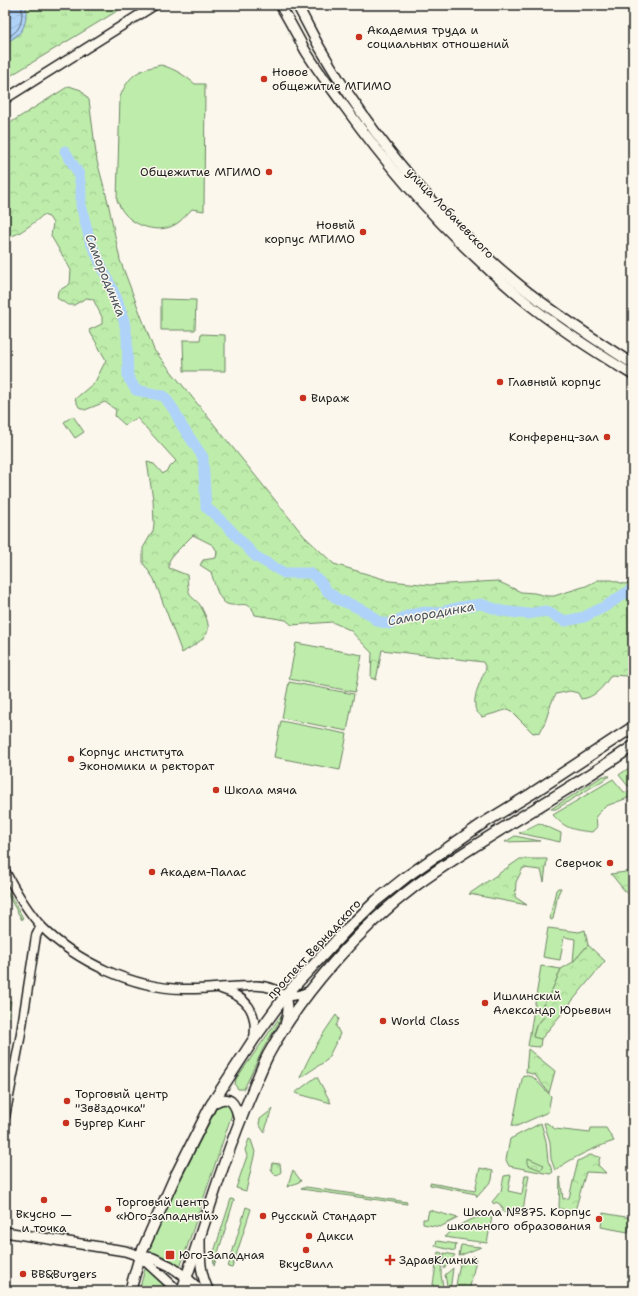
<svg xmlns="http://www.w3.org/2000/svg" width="638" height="1296" font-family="'Shantell Sans',sans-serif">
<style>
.grass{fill:#beedab;stroke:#6d8464}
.forest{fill:url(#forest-crowns);stroke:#6d8464}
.park{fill:url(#park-tufts);stroke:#6d8464}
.water{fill:url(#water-waves);stroke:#748aa0}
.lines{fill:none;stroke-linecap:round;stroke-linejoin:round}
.shore{stroke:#576574;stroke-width:1}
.river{stroke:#afd3f8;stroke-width:11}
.tertiary-casing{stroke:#1c1c1c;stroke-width:11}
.secondary-casing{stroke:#1c1c1c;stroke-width:12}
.primary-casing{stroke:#1c1c1c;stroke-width:13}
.tertiary{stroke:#fbf7ec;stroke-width:8}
.secondary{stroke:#fbf7ec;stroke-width:9}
.primary{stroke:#fbf7ec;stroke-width:10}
.poi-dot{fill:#c8321e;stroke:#fbf7ec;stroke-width:1.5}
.labels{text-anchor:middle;stroke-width:3;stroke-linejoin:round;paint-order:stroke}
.poi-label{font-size:12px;fill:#1c1c1c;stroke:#fbf7ec;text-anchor:start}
.street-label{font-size:12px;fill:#1c1c1c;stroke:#fbf7ec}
.water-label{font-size:13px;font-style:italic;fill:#48535e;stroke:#fbf7ec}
</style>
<defs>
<pattern id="forest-crowns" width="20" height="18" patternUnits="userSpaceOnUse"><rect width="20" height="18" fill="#beedab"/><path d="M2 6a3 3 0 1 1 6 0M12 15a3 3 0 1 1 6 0" fill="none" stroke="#a3cb93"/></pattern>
<pattern id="park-tufts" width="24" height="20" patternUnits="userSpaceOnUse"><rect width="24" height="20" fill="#beedab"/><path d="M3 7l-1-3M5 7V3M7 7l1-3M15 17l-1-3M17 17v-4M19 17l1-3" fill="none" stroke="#a3cb93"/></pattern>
<pattern id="water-waves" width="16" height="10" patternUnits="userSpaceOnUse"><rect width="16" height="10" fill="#afd3f8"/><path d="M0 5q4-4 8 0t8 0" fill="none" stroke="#96b5d4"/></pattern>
</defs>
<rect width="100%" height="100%" fill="#fbf7ec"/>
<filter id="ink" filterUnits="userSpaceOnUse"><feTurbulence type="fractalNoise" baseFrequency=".025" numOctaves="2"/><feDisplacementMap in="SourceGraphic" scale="8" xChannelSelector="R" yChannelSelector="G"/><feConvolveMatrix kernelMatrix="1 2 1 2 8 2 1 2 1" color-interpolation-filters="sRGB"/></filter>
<g filter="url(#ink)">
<g class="grass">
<path d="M161,65C175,69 184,75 195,84H205L204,211L192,209C188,213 184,218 179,222C163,235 137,228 125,214C121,210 119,204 117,200L120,97C129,75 137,70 161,65Z"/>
<polygon points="161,299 196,300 195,330 161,330"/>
<polygon points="201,334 225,335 225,371 184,371 183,340 200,340"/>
<polygon points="73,416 84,432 75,438 64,422"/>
<polygon points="296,643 362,655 355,692 289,679"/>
<polygon points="289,682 354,694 347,731 282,718"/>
<polygon points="281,721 347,734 340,770 274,757"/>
<polygon points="633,765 633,786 628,786 619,775"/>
<polygon points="603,776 610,776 556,809 551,809"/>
<path d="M613,779L624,792L633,793V796L606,806L596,816L597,827L592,832C573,830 566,829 553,815Z"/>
<polygon points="539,823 561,833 560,842 519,833"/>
<polygon points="515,836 540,841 505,842"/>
<polygon points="5,886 23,918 22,920 5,890"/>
<polygon points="558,888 561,888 558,894 553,919 551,920 550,917 556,890"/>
<polygon points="548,928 579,932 585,930 588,945 573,962 575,939 564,937 560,960 543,957"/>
<polygon points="541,966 561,969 553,988 543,1005 546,1015 536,1026 533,1036 541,1039 540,1047 528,1046"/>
<polygon points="11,1001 5,1033 5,1004"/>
<path d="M336,1015L339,1019L336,1026L340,1034L327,1060L300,1078C309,1055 322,1035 336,1015Z"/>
<polygon points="280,1017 281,1017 281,1019 263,1049 244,1089 238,1089 235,1085 236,1079"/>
<polygon points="523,1075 533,1077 551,1096 548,1112 517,1126 512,1126"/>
<polygon points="316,1077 317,1077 331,1103 295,1093"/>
<polygon points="219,1103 228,1103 232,1109 232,1114 181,1265 178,1267 151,1251 150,1248 171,1199"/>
<polygon points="273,1109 264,1132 259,1124 260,1119"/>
<polygon points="541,1123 546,1141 548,1161 553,1172 550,1174 509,1166 506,1160 510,1139"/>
<path d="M544,1123H547L555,1129L590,1133L591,1128H606L614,1141C593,1148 574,1157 555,1170L551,1159L550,1142Z"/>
<polygon points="249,1139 251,1140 255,1152 246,1191 236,1188 247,1156 245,1150"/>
<polygon points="480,1168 493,1171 492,1180 477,1197 476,1194 430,1185 430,1183 475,1191"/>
<polygon points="293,1170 301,1181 287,1187"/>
<polygon points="511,1175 508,1191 522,1194 525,1175 529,1175 522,1216 503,1212 503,1207 501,1207 501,1205 496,1202 494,1204 492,1202 501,1191 504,1176"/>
<polygon points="306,1187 407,1202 407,1204 301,1189"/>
<polygon points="231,1199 234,1200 214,1266 213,1255"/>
<polygon points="246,1207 251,1209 232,1268 228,1267"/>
<polygon points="429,1210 458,1218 440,1227 423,1224 423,1219 427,1219"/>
<polygon points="603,1213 631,1218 628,1232 601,1227"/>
<path d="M486,1216L492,1217L487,1243L444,1237C458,1225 467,1219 486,1216Z"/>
<polygon points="437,1241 456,1244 455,1251 435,1246"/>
<polygon points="461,1245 481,1247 459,1256"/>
<polygon points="438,1252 442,1253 441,1275 444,1291 432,1291"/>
<polygon points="444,1253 455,1255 444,1269"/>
<polygon points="453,1268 450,1291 448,1291 445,1275"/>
<path d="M145,1269C154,1271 166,1282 169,1291H139Z"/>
</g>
<g class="forest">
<path d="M69,86L81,90L89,100L97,161L108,202L120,260L154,350L304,536L334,564L390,581L430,585L497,581L521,592L534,593L547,596H554L586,586L598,580H612L624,584L631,583L633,579V672L626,676L611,675C604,686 595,698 581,699L578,693L570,691L556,694C548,706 548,720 540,732L533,733L509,709L482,717C479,714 475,711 475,706C473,695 482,678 486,668L483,662L382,650L376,680L371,678L372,653L350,630L332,622L292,625L286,620L255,615C249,595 233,612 223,601C216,593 214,581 211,572L200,565L203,560L216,558L217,551L213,545L193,535L173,555L169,561V568L187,575C188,580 187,588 190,594C191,598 198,601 200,605C217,635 206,637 182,653L154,579L143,563V548L153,531L154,524L153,499L147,462L154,464L163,474L176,461L137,418L125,425L115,416L116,410L105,402L85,410L79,407L75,399L95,382L106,360L89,330L102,324V317L93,299L86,298L74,305H68L57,298L58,291L70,284L71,270L51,236L53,223L49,217L43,215C38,220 17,236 11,236C9,237 7,236 5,235V126Z"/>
<polygon points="520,859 547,859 544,882 541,870 523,868 516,882 515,897 527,905 469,894"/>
<polygon points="633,871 633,898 624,890 611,874"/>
<polygon points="588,945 605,961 541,1039 533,1037 536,1026 546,1015 543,1005 553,988 561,969 573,962"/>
<polygon points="528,1049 555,1071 549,1093 535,1075 526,1072"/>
<polygon points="590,1155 600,1157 598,1165 606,1173 586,1172 574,1214 559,1208 560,1177 563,1199 569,1198 578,1161"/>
<polygon points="528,1158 544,1165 541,1170 528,1165"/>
<polygon points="272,1163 280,1164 281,1172 276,1176 271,1169"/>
</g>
<g class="park">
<polygon points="5,5 127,5 5,79"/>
<polygon points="474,1256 476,1260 469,1291 455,1291 460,1263"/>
</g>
<path class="water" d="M5,5H26C27,25 24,34 5,43Z"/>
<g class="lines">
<path class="shore" d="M5,38C22,31 22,22 22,5"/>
<polyline class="river" points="65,151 79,174 81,190 81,206 90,241 117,299 124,321 127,337 128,377 136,390 164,396 174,410 182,426 203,457 206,507 226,525 241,541 255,556 284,573 310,573 319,580 327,591 339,600 350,604 370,614 377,621 389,624 409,615 426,612 436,613 460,607 481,604 502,611 528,614 545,611 565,621 584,617 606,606 633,588"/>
<defs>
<g id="tertiary">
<polyline points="5,99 155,5"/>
<path d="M5,871C15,890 27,911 42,927C77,962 133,988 183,989C205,990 228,986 250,986C258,985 266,986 274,989C277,991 281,994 284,995C293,998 303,994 311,990"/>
<path d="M221,989C247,997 258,1011 254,1039"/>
<path d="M285,996C289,1005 288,1014 285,1023"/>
<polyline points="5,1117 20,1039 36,936 41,926"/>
</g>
<g id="secondary">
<path d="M280,5C289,20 297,35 305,50C317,70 331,88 345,107C396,178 454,242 521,298C556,327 595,352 633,375"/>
<path d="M297,5C305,19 312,34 320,48C372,138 447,228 528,292C562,318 597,341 633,364"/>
<path d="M211,1105C230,1092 236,1103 239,1121"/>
<polyline points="5,1232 125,1251 140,1256 153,1258 170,1266 186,1277 201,1291"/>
<path d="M200,1240C200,1258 200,1275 209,1291"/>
<polyline points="140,1256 178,1291"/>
</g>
<g id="primary">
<polyline points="130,1291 140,1256 173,1181 211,1105 254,1039 285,996 349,927 377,900 406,877 482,824 531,794 633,727"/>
<path d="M182,1291C204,1225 224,1157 252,1092C257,1080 262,1067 268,1055C301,994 360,927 415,886C485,835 562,796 633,746"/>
</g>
</defs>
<use href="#tertiary" class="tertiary-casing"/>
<use href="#secondary" class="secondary-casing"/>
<use href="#primary" class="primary-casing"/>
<use href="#tertiary" class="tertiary"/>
<use href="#secondary" class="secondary"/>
<use href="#primary" class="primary"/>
</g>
</g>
<g class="poi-dot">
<circle cx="359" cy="37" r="4"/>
<circle cx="264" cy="79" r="4"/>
<circle cx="269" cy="172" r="4"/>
<circle cx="363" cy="232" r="4"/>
<circle cx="500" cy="382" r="4"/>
<circle cx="303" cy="398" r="4"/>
<circle cx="607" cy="437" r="4"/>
<circle cx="71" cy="759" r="4"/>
<circle cx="216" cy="790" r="4"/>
<circle cx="610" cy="863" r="4"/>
<circle cx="152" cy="872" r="4"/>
<circle cx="485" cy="1003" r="4"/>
<circle cx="383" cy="1021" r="4"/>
<circle cx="67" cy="1101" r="4"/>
<circle cx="66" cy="1123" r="4"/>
<circle cx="44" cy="1200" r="4"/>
<circle cx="108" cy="1209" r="4"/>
<circle cx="263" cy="1216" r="4"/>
<circle cx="599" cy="1219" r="4"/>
<circle cx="309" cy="1236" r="4"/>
<circle cx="306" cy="1250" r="4"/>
<rect x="165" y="1250" width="10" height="10" rx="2"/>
<path d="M388 1254h4v4h4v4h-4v4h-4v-4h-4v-4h4z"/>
<circle cx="23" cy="1274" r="4"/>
</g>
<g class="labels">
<g class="poi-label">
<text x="367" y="34">Академия труда и<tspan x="367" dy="14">социальных отношений</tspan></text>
<text x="272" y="76">Новое<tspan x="272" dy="14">общежитие МГИМО</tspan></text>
<text x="261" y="176" text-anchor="end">Общежитие МГИМО</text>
<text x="355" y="229" text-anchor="end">Новый<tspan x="355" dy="14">корпус МГИМО</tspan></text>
<text x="508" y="386">Главный корпус</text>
<text x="311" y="402">Вираж</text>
<text x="599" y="441" text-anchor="end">Конференц-зал</text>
<text x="79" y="756">Корпус института<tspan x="79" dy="14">Экономики и ректорат</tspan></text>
<text x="224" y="794">Школа мяча</text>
<text x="602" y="867" text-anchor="end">Сверчок</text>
<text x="160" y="876">Академ-Палас</text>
<text x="493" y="1000">Ишлинский<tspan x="493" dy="14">Александр Юрьевич</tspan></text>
<text x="391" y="1025">World Class</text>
<text x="75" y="1098">Торговый центр<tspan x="75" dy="14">"Звёздочка"</tspan></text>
<text x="74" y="1127">Бургер Кинг</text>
<text x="116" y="1206">Торговый центр<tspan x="116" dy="14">«Юго-западный»</tspan></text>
<text x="591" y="1216" text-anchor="end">Школа №875. Корпус<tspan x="591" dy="14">школьного образования</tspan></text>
<text x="44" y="1218" text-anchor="middle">Вкусно —<tspan x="44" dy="14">и точка</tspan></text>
<text x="271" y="1220">Русский Стандарт</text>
<text x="317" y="1240">Дикси</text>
<text x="179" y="1259">Юго-Западная</text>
<text x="399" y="1264">ЗдравКлиник</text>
<text x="306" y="1268" text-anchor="middle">ВкусВилл</text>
<text x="31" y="1278">BB&amp;Burgers</text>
</g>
<g class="street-label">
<text transform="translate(450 213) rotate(46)" y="4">улица Лобачевского</text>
<text transform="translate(314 949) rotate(-47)" y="4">проспект Вернадского</text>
</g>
<g class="water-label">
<text transform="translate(106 275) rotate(68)" y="5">Самородинка</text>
<text transform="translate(431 613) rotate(-10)" y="5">Самородинка</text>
</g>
</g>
<rect width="638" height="1296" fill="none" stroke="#fbf7ec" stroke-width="20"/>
<rect x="10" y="10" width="618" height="1276" fill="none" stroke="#1c1c1c" stroke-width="1.5" filter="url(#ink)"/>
</svg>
